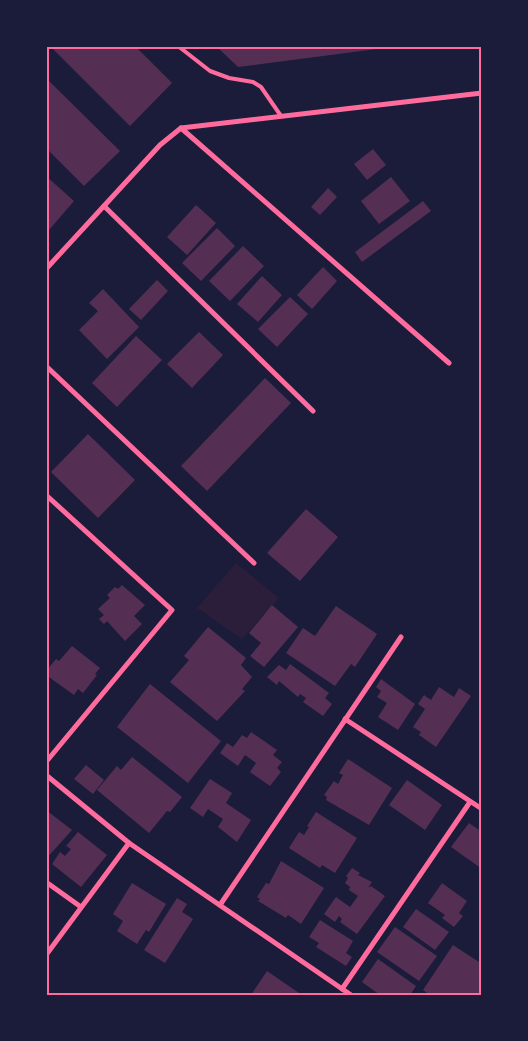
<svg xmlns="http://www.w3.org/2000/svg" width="528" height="1041" font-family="Ubuntu,sans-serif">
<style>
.green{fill:#2a1e3b}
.building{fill:#542f53}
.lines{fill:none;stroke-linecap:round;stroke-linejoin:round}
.service{stroke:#ff6b9d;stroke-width:4}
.minor{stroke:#ff6b9d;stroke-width:5}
.neatline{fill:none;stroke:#ff6b9d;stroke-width:2}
</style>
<rect width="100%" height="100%" fill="#1b1b3a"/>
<polygon class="green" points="236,563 279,598 242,639 197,608"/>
<g class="building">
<polygon points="50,46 135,46 172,83 130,126"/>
<polygon points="216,46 392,46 392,47 238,67"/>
<polygon points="46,78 120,151 84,186 46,148"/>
<polygon points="373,149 386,165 367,180 354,164"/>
<polygon points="46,176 74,201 49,230 46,227"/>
<polygon points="391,177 410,201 379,224 361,201"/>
<polygon points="328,188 337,197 320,215 311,207"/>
<polygon points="423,201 431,211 362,262 355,252"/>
<polygon points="196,205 216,223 187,255 167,237"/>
<polygon points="217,228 235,246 201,281 182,263"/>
<polygon points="243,246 264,266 230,301 209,281"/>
<polygon points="323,267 337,281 312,309 297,295"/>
<polygon points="262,276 282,295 258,322 237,304"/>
<polygon points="157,280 168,291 141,320 129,309"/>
<polygon points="103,289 139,327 107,359 79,330 98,311 89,303"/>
<polygon points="290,297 308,314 277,347 258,329"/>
<polygon points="199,332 223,355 192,388 167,364"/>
<polygon points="136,336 162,360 117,407 92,383"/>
<polygon points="265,378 291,403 207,491 181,466"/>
<polygon points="88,434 135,480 98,518 51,472"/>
<polygon points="306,509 338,537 300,581 267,553"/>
<polygon points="122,585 145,605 134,616 142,624 125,641 107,621 104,624 99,619 104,615 98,609 110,598 107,595 115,587 118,589"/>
<polygon points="272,605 298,627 264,667 250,656 261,643 249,633"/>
<polygon points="336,606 377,634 355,667 351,664 335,686 286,653 303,628 315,636"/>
<polygon points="208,627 246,658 241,665 252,677 242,689 245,691 217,721 170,682 189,660 184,656"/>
<polygon points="72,646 100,668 95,674 97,675 83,693 78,689 74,695 46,675 46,671 56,659 59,661"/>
<polygon points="290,664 329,693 325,698 332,704 323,716 303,702 306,698 300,694 298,697 279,681 277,685 267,677 279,665 286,670"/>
<polygon points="381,679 415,704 398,730 378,717 387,703 377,697 381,691 376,687"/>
<polygon points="150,684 221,741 188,783 117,727"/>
<polygon points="439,687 454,697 459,688 471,696 436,747 419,735 421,732 413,727 425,709 418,704 424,695 431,700"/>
<polygon points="251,732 277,750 273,755 282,762 277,768 281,772 270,786 250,772 256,763 245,755 238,766 220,753 227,743 233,747 242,735 247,738"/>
<polygon points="132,757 182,797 170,812 167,811 149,833 97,790 117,766 121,770"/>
<polygon points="348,759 392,788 369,825 326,800 327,797 324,795 334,781 338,784 343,775 339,773"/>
<polygon points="86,765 104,780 93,794 74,779"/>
<polygon points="210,779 232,793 226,803 251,820 237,842 218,827 223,819 208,809 203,817 190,808"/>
<polygon points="407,780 442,805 425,830 389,805"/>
<polygon points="46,810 72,830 46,859"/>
<polygon points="316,812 357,838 335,873 322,865 320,868 289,848 299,832 304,835 309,827 307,826"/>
<polygon points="469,823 482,832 482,869 451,847"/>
<polygon points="78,832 107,855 81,887 52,864 60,852 65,856 71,849 66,846"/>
<polygon points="281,861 324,888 301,924 288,915 286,918 258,901 260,899 257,897 266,883 269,884"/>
<polygon points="352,868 360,873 358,875 372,882 368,888 371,886 385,896 357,934 340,922 342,919 339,916 335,922 324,914 336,897 350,907 358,896 349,890 350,887 345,883 348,878 346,876"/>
<polygon points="132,883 166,904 149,932 146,930 137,944 117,931 123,921 113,914"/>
<polygon points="442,883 467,901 459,913 463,916 454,927 442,918 445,915 428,903"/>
<polygon points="177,898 187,904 182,912 193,919 165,963 144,950"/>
<polygon points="416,909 449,932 435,950 403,927"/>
<polygon points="320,920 353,941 346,953 352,957 346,966 316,947 319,943 309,937"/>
<polygon points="395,927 437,956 419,981 377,952"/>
<polygon points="453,945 482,964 482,995 430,995 423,990"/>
<polygon points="378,959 416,986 410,995 380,995 362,982"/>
<polygon points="267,971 302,995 251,995"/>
</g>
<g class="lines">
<polyline class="service" points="178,46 210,71 229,78 253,82 261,87 281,116"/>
<g class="minor">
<polyline points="181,128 449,363"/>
<polyline points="104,206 313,411"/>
<polyline points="46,269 160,145 181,128 482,93"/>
<polyline points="46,366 254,563"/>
<polyline points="46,495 172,610 46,762"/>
<polyline points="345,719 482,809"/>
<polyline points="46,775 129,843 351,995"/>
<polyline points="46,882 81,907"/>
<polyline points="220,905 401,637"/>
<polyline points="46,955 129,843"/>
<polyline points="342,989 470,802"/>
</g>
</g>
<rect width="528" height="1041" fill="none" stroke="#1b1b3a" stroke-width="95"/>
<rect x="48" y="48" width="432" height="946" class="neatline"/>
</svg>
